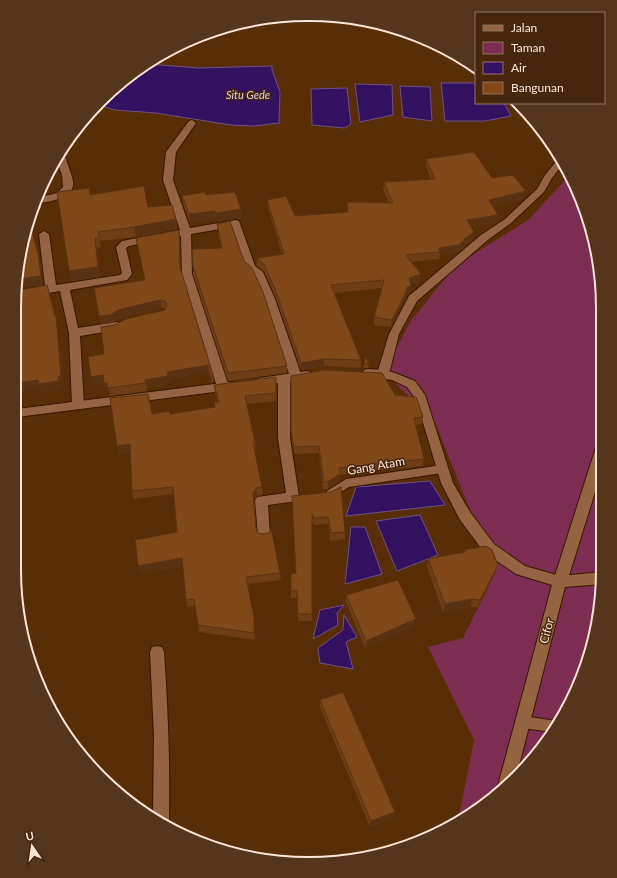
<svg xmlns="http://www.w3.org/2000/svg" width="617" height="878" font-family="Lato,sans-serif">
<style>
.green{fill:#7e2d52}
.water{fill:#321161;stroke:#6f5184}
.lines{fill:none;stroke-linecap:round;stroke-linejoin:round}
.service-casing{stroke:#381700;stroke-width:2}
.minor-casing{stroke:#381700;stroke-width:2}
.tertiary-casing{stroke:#381700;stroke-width:2}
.service{fill:#956341;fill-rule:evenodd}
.minor{fill:#956341;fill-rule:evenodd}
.tertiary{fill:#956341;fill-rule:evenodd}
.wall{fill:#6e3d16}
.shaded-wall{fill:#5a3212}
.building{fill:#804719;stroke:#5a3212}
.labels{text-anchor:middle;stroke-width:3;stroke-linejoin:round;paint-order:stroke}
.far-water-label{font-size:11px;font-style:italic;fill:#d8d2ee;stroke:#48260b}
.street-label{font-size:12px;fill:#fde6d7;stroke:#48260b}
.rim{fill:none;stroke:#fde6d7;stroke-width:2}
</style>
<rect width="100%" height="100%" fill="#592d06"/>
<polygon class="green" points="570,175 600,270 602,589 593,645 573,700 542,749 503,791 458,821 474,740 428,647 463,638 495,573 434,420 396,384 385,370 410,322 455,266 528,220"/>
<g class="water">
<polygon points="147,64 199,68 272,66 272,70 280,92 279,123 253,126 231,125 156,113 115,110 99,105 114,87"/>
<polygon points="441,83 476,83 476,103 504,103 511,116 485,121 445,121"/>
<polygon points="355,84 392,85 393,115 360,122"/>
<polygon points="400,86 430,87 432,121 403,117"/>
<polygon points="347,88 351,124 345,128 312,125 311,89"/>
<polygon points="430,481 445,505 346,516 356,487"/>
<polygon points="420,515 438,555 397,571 376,521"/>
<polygon points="351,527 365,527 382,574 345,584"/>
<polygon points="344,605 337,613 338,625 313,639 320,610"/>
<polygon points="344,615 357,637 346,642 353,669 320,663 318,648 343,630"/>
</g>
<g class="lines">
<defs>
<g id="service">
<polygon points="442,465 446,466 447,469 446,472 442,473 349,487 331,498 327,497 326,494 327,491 346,479"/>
<polygon points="523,716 556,721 559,722 552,732 523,728 519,726 517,722 519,718"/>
</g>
<g id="minor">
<polygon points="192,120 196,123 176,152 173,180 190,228 236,220 239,221 255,266 263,272 275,299 302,377 300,380 296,381 292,380 290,377 265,299 254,274 246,268 232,227 191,234 192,274 229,387 227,390 223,391 219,390 217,387 182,274 181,236 129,246 126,248 132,274 127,280 70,290 78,328 117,322 121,323 122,326 121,329 117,330 80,336 84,405 82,408 78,409 74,408 72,405 69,333 60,291 19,298 19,290 45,286 39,234 44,231 49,234 56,285 120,275 122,273 116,247 122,241 180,230 163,180 166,152 189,121"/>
<path d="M61,152C66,154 66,160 68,165C70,171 74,180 73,186C70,199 49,202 38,203L40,197L57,193L63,187L62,175L56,158Z"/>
<polygon points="558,159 559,159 563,164 552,178 544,192 511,223 489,239 417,301 399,334 389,374 387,377 383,378 379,377 377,374 389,334 409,296 481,235 505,219 537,189 545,175"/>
<polygon points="284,375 288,376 290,379 290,438 299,497 297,501 268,505 270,535 269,539 264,540 259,539 258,535 255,501 257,497 286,493 278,438 278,379 280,376"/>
<polygon points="601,443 602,471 600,476 567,582 565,586 560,588 555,586 553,582 596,447 598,444"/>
<path d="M157,646L162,647L164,652C168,708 170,764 169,820L167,824L153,815L154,736L150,652L152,647Z"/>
</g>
<g id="tertiary">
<polygon points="368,369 383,370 395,373 415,381 425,395 453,483 470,512 494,544 525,566 560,576 602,572 602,584 565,587 516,777 499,793 497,789 552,585 516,574 484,552 460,520 441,483 416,399 407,387 392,380 364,376 362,373 364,370"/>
<polygon points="307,371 311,372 313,375 311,378 260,386 256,385 254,382 256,379 260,378"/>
<polygon points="230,382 234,383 236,386 234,389 230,390 17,417 17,409"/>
</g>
</defs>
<use href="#service" class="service-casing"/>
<use href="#minor" class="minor-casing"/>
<use href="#tertiary" class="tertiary-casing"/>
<use href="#service" class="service"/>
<use href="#minor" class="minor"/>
<use href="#tertiary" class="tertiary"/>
</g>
<g class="wall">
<polygon points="426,159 492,178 525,199 493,206 496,223 471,227 473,240 464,246 464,248 458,252 440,255 439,259 411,262 420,282 410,285 410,293 406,294 405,300 391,327 374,325 374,317 382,288 334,293 361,360 361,368 324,366 301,370 276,298 264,271 257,266 257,258 282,254 268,208 267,200 295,216 347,212 347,202 389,203 383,189 384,182 431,179 426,166"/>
<polygon points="90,195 148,207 176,219 177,229 136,237 100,241 101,247 97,248 100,277 71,281"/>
<polygon points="206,195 241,209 241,218 216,222 216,219 190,223 183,204 182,196"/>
<polygon points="217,224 244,261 287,366 287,373 228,381 193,274 193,266 221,248"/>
<polygon points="136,238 180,238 180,269 213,375 214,382 212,383 209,372 168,379 169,384 147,388 147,391 110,396 109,391 106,391 104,383 93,385 114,325 165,310 166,308 162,308 120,318 112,323 101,324 145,280"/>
<polygon points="364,363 369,364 368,368 363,368"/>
<polygon points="291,376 395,395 423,417 422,424 416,425 424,459 423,466 340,475 340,481 328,489 323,489 319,453 294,454 292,438"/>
<polygon points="276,377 276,401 247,404 255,442 256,450 254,450 262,487 263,495 257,496 254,501 256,528 258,533 280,573 281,580 248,584 254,624 255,640 199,632 195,606 187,607 186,600 183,566 140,573 138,566 177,532 173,494 133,499 132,491 131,452 119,454 152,414 170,414 215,407 214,402 218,402 215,393 214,385"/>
<polygon points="331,492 345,532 345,539 330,541 328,524 314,525 312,521 312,621 298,621 297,598 291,598 291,574 296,573 292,503"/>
<polygon points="464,550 495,573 478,607 470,607 443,612 427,567 428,559 464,552"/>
<polygon points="346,595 414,626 365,648 346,602"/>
<polygon points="320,700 395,812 394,818 370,827 320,707"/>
</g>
<g class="shaded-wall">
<polygon points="526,191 525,199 488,207 489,200"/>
<polygon points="241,209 241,218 216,222 216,213"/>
<polygon points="215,211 216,219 190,223 189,214"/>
<polygon points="498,215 496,223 466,228 467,220"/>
<polygon points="176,219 177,229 136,237 134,227"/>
<polygon points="30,223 41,263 43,285 19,288 19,279"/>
<polygon points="179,230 180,238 181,274 180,267"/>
<polygon points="474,232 473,240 464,246 464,248 458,252 440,255 440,252 439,248 464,239"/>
<polygon points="95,238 97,248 100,277 71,281 69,271"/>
<polygon points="421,274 420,282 409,285 409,278"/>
<polygon points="411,286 410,293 406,294 405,300 391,327 392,320 407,287"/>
<polygon points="160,300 162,308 120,318 112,323 101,324 99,316 118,310"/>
<polygon points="56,316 58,325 64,385 61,386 61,390 41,393 40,389 17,393 17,383"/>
<polygon points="324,359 324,366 301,370 301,363"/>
<polygon points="208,365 209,372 168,379 169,384 147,388 145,380 167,372"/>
<polygon points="103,375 104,383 93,385 91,377"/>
<polygon points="107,383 109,391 106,391 104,384"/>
<polygon points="130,444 132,452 119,454 117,446"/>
<polygon points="340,474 340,481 328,489 329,481"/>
<polygon points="256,488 257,496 254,501 253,493"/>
<polygon points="182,558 183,566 140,573 138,566"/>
<polygon points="498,565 495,573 478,607 480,600"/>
<polygon points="472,599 470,607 443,612 445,604"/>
<polygon points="416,619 414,626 365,648 366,641"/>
<polygon points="395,812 394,818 370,827 371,821"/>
</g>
<g class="building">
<polygon points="474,152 492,178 513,175 526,191 489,200 498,215 467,220 474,232 464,239 465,240 459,245 439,248 440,252 406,255 421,274 409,278 411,286 407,287 406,292 392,320 374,317 384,280 331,285 361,360 324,359 301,363 276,291 264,264 257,258 284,254 267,200 286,196 295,216 348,212 347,202 393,203 384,182 435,179 426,159"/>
<polygon points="144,186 148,207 172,205 176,219 134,227 98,232 99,238 95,238 98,267 69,271 57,192 89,188 90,195"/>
<polygon points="205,192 206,195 235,192 241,209 216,213 215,211 189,214 182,196"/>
<polygon points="230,221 244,261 252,268 263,292 287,366 228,373 193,266 192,249 222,248 217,224"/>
<polygon points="30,223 38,254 41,276 19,279 20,251"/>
<polygon points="179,230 180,267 213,375 211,375 208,365 167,372 168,376 145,380 146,383 108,388 107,383 104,384 103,375 91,377 88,357 104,354 101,327 114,325 126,319 165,310 167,305 165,301 160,300 118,310 111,315 99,316 94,288 145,280 136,238"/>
<polygon points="47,285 55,316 56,316 61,376 58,377 59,381 39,384 38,380 17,383 19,290"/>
<polygon points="365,356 369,364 364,363"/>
<polygon points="324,370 382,373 395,395 416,397 418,402 423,417 414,418 424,459 339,468 340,474 329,481 324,482 319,446 294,447 291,431 291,376"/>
<polygon points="276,377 276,393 245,396 255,442 253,442 262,487 256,488 253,493 256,528 258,533 263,534 269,533 271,528 280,573 246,577 254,617 254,633 198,625 194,599 186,600 182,558 138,566 135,540 177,532 173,487 132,491 130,444 117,446 110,398 148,394 152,414 170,411 170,414 215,407 214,402 219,402 214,385"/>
<polygon points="341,487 345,532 331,533 328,517 314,518 312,514 312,614 298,614 297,591 291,591 291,574 296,573 292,496 331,492"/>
<polygon points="486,546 492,550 498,565 480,600 472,599 445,604 428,559 465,552 464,550"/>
<polygon points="398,580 416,619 366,641 346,595"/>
<polygon points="343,692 395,812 371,821 320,700"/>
</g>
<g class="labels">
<g class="far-water-label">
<text x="248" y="99">Situ Gede</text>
</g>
<g class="street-label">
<text transform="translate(376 466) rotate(-10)" y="4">Gang Atam</text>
<text transform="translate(547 631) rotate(-75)" y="4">Cifor</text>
</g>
</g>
<path d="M0 0H617V878H0ZM308 21H309A287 287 0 0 1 596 308V570A287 287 0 0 1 309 857H308A287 287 0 0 1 21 570V308A287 287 0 0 1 308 21Z" fill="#56351b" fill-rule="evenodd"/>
<path class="rim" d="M308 21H309A287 287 0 0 1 596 308V570A287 287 0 0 1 309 857H308A287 287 0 0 1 21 570V308A287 287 0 0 1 308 21Z"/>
<rect x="475" y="12" width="130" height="92" fill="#48260b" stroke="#90735d"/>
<rect x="483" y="25" width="20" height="6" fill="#956341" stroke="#90735d"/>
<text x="511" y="32" font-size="12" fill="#fde6d7">Jalan</text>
<rect x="483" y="42" width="20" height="12" fill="#7e2d52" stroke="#90735d"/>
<text x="511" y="52" font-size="12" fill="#fde6d7">Taman</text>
<rect x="483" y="62" width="20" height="12" fill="#321161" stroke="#90735d"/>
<text x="511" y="72" font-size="12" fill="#fde6d7">Air</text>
<rect x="483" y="82" width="20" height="12" fill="#804719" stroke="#90735d"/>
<text x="511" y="92" font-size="12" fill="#fde6d7">Bangunan</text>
<g transform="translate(32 846) rotate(347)" stroke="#48260b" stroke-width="3" paint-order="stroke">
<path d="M0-3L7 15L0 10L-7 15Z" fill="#fde6d7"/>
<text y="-6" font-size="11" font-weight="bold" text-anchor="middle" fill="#fde6d7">U</text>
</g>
</svg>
